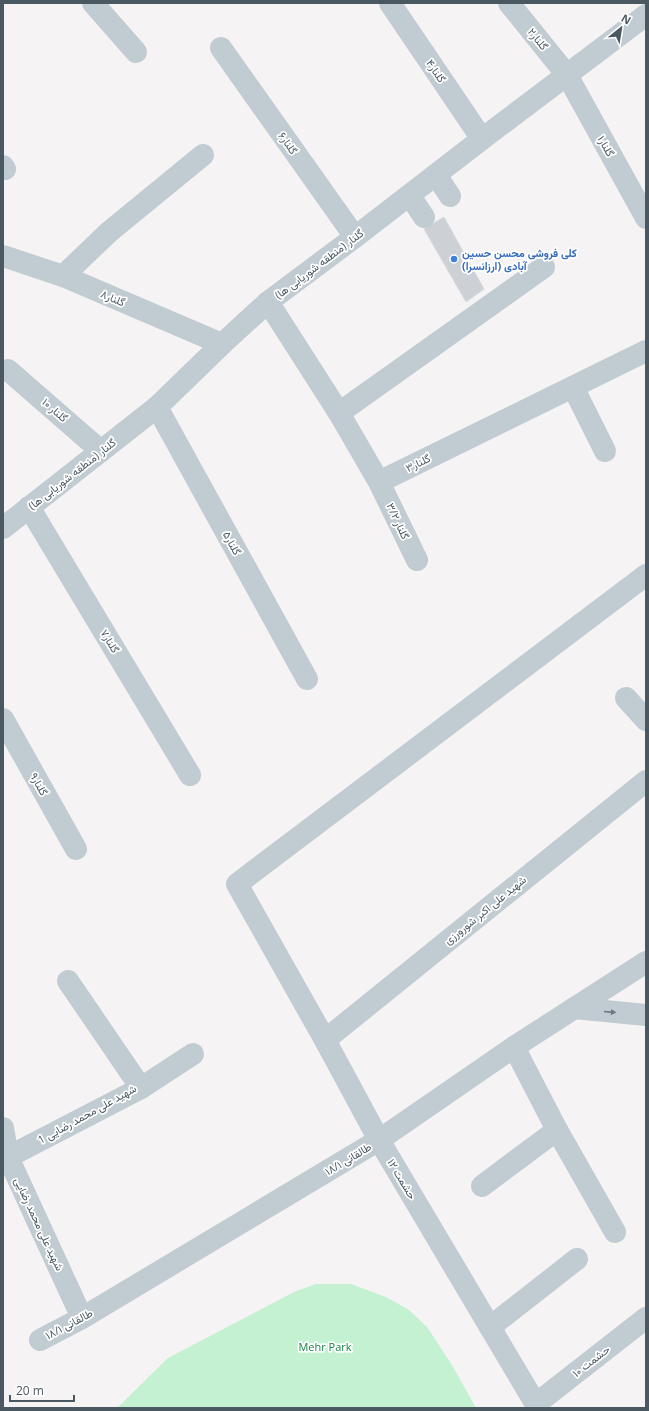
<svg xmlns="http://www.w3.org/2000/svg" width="649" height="1411" font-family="'Open Sans',Vazirmatn,sans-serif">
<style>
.green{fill:#c3f1d1}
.building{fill:#cdd0d5;stroke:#d7dade}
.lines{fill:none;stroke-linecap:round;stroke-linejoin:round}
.minor{stroke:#c1cbd2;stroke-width:22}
.oneway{fill:#6e7a83}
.shop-dot{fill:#3f7fe0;stroke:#fff;stroke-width:1.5}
.labels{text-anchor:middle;stroke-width:3.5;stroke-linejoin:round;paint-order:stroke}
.street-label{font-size:11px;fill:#4a5861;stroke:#fff}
.shop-label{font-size:11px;font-weight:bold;fill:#366cbe;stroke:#fff;text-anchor:start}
.park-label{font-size:11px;fill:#188545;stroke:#fff}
</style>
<rect width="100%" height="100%" fill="#f5f3f3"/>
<polygon class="green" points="316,1284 351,1284 386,1297 409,1310 427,1327 452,1365 476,1408 117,1408 168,1358 296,1291"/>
<polygon class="building" points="444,217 484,289 466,302 424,229"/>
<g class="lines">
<g class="minor">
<polyline points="93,3 136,52"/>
<polyline points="390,3 482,139"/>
<polyline points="509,3 567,75 646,218"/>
<polyline points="221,48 355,237"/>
<polyline points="3,166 5,169"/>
<polyline points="436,175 450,196"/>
<polyline points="410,196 424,217"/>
<polyline points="3,256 63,276 222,344"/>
<polyline points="63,276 109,232 203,155"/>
<polyline points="268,302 339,413 379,482 646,351"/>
<polyline points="8,370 101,451"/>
<polyline points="573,387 605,451"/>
<polyline points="157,407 307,679"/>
<polyline points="339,413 544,267"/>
<polyline points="379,482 417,560"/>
<polyline points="29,507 190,775"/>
<polyline points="3,528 157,407 222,344 268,302 355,237 482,139 646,15"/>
<polyline points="626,698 646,720"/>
<polyline points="3,719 76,849"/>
<polyline points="574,1008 646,1015"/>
<polyline points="325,1040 646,781"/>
<polyline points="514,1047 557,1130 615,1232"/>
<polyline points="141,1088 193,1054"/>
<polyline points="3,1128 8,1157 82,1318"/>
<polyline points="8,1157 141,1088 68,981"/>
<polyline points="482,1186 557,1130"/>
<polyline points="490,1327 577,1259"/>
<polyline points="40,1340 82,1318 379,1140 514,1047 646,962"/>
<polyline points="536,1404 646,1318"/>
<polyline points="538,1408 379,1140 325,1040 237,884 646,575"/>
</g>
</g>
<defs><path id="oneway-solid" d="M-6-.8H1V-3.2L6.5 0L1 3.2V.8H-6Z"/></defs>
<use class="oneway" href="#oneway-solid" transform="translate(610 1012) rotate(5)"/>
<circle class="shop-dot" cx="454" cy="259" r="4"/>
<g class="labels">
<g class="street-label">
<text transform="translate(538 39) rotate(51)" y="4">گلنار۲</text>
<text transform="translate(436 71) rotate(56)" y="4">گلنار۴</text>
<text transform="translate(288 143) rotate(55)" y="4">گلنار۶</text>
<text transform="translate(606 146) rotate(61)" y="4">گلنار۱</text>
<text transform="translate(319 264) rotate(-37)" y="4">گلنار (منطقه شوریابی ها)</text>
<text transform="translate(113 298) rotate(23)" y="4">گلنار۸</text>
<text transform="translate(55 410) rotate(41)" y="4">گلنار ۱۰</text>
<text transform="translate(418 463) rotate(-26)" y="4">گلنار۳</text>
<text transform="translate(72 474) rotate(-38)" y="4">گلنار (منطقه شوریابی ها)</text>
<text transform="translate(398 521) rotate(65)" y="4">گلنار ۳/۲</text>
<text transform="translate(232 543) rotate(61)" y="4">گلنار۵</text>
<text transform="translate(110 641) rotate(59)" y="4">گلنار۷</text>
<text transform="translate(39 784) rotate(61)" y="4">گلنار۹</text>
<text transform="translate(485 910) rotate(-39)" y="4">شهید علی اکبر شورورزی</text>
<text transform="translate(87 1114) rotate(-29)" y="4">شهید علی محمد رضایی 1</text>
<text transform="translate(348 1159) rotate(-31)" y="4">طالقانی ۱۸/۱</text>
<text transform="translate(402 1179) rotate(59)" y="4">حشمت ۱۲</text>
<text transform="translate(39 1224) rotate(65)" y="4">شهید علی محمد رضایی</text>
<text transform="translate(69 1324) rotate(-28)" y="4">طالقانی ۱۸/۱</text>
<text transform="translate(591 1361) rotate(-38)" y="4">حشمت ۱۰</text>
</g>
<g class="shop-label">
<text x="462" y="257">کلی فروشی محسن حسین<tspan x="462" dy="13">آبادی (ارزانسرا)</tspan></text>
</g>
<g class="park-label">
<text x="325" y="1351">Mehr Park</text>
</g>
</g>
<rect width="649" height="1411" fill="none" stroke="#4a5861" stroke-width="8"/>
<g transform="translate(621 28) rotate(30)" stroke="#ffffff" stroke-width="3" paint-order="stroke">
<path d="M0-3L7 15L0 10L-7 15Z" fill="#4a5861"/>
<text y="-6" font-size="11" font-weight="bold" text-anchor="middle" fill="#4a5861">N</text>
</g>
<path d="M10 1395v6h64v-6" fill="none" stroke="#4a5861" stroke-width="2"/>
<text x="16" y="1395" font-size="12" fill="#4a5861" stroke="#ffffff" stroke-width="3" paint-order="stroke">20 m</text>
</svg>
